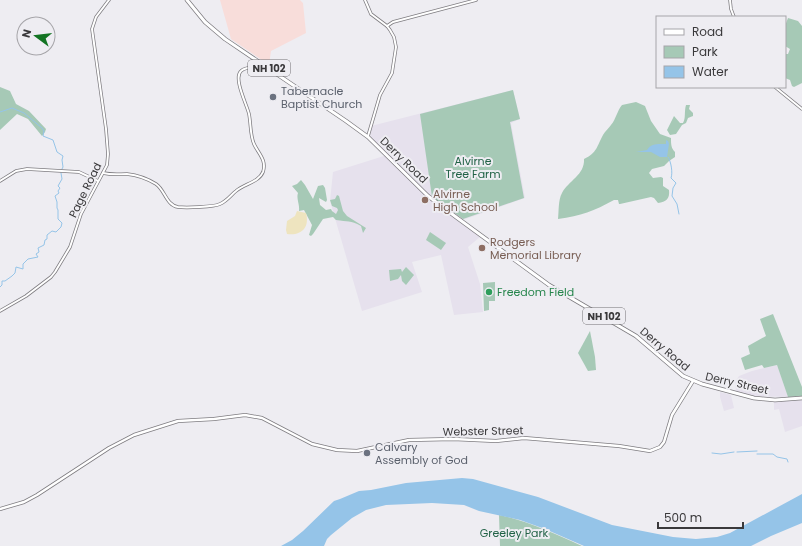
<svg xmlns="http://www.w3.org/2000/svg" width="802" height="546" font-family="Poppins,sans-serif">
<style>
.built{fill:#e6e1ed}
.industrial{fill:#f8ddda}
.green{fill:#a6c9b6}
.sand{fill:#eee4bf}
.water{fill:#95c4e8}
.lines{fill:none;stroke-linecap:round;stroke-linejoin:round}
.stream{stroke:#95c4e8;stroke-width:1}
.tertiary-casing{stroke:#7e7c80;stroke-width:3.5}
.secondary-casing{stroke:#7e7c80;stroke-width:4}
.primary-casing{stroke:#7e7c80;stroke-width:4.5}
.tertiary{stroke:#fff;stroke-width:2}
.secondary{stroke:#fff;stroke-width:2.5}
.primary{stroke:#fff;stroke-width:3}
.worship-dot{fill:#6b7280;stroke:#eeedf2;stroke-width:1.5}
.education-dot{fill:#8d6e63;stroke:#eeedf2;stroke-width:1.5}
.leisure-dot{fill:#2e9e5b;stroke:#eeedf2;stroke-width:1.5}
.labels{text-anchor:middle;stroke-width:4;stroke-linejoin:round;paint-order:stroke}
.shield{fill:#eeedf2;stroke:#706f72;stroke-width:1}
.shield-label{font-size:10px;font-weight:bold;fill:#3a393b}
.worship-label{font-size:11px;fill:#5b616d;stroke:#eeedf2;text-anchor:start}
.street-label{font-size:11px;fill:#3a393b;stroke:#eeedf2}
.park-label{font-size:11px;fill:#216246;stroke:#eeedf2}
.education-label{font-size:11px;fill:#785e54;stroke:#eeedf2;text-anchor:start}
.leisure-label{font-size:11px;fill:#27864d;stroke:#eeedf2;text-anchor:start}
</style>
<rect width="100%" height="100%" fill="#eeedf2"/>
<g class="built">
<polygon points="513,90 520,119 511,123 525,198 460,221 480,237 468,247 480,284 483,312 454,315 441,255 412,262 422,292 362,311 330,201 333,172 387,155 370,136 371,126"/>
<polygon points="777,365 788,397 754,396 736,392 735,382 739,376 752,371"/>
<polygon points="720,392 731,395 734,408 724,411 720,397"/>
<polygon points="802,400 802,426 785,432 779,409 774,410 774,402"/>
</g>
<polygon class="industrial" points="220,0 300,0 303,3 306,33 271,51 269,65 231,39"/>
<g class="green">
<polygon points="788,18 798,21 802,26 802,83 794,87 792,86 790,80 785,78 785,54 788,54 790,49 785,46 785,26"/>
<polygon points="0,87 10,91 16,104 29,111 46,129 45,132 42,136 28,119 17,114 0,130"/>
<polygon points="513,90 520,119 510,122 524,198 463,219 432,197 420,114"/>
<path d="M636,102L645,106L651,121L660,134L671,138C671,144 671,148 675,152V157L669,161L664,166L652,169L649,173L653,178L661,177L663,178V186L669,190C670,199 666,202 658,203L654,198L651,197L620,204H619L618,200H614C594,211 581,216 558,219C559,211 558,200 562,193C568,181 585,175 584,159C597,153 597,146 603,135C605,131 609,128 611,125C616,119 617,111 622,105Z"/>
<path d="M686,105H690L689,109L693,113V116L688,118L686,123L682,125L676,134L670,135L667,130L674,116L680,123H683C686,118 684,112 686,105Z"/>
<path d="M301,180L305,185L313,199L318,186L323,185L325,188L327,200L326,202L319,198L320,205L326,210L331,209L332,211L336,214L338,210L337,208L332,206L330,200L335,199L337,195L339,196L343,211L347,216L366,228L363,233L361,226C350,220 348,222 336,220L333,217L323,219L313,234L311,236L309,235L312,225L304,210L299,211C300,205 296,198 298,193L292,186L297,184Z"/>
<polygon points="430,232 446,243 441,250 426,240"/>
<polygon points="406,267 414,275 406,285 402,281 401,275 398,279 390,281 389,270 401,269 402,272"/>
<polygon points="495,282 495,301 489,301 489,310 484,311 483,283"/>
<polygon points="773,314 802,387 802,396 788,397 777,365 764,368 762,365 745,370 741,358 750,354 748,346 766,336 760,319"/>
<polygon points="590,331 595,357 596,370 588,371 578,353"/>
<path d="M499,515C528,521 555,534 582,546H500Z"/>
</g>
<path class="sand" d="M297,211L306,213C310,228 301,236 287,234L286,230L287,221L295,216Z"/>
<g class="water">
<path d="M666,140L668,141L669,144L667,157H660L651,152H636L647,150C651,143 658,144 666,144Z"/>
<polygon points="462,478 473,479 538,497 612,525 673,537 696,539 717,537 730,533 802,494 802,523 771,536 751,546 584,546 545,529 520,520 479,511 464,505 432,503 386,505 366,510 352,518 331,535 327,539 324,546 281,546 292,540 303,531 334,501 340,499 359,491 371,490 406,483"/>
</g>
<g class="lines">
<g class="stream">
<polyline points="0,112 12,108 24,113 42,128 44,131 43,136 53,140 57,152 63,156 62,160 63,167 62,169"/>
<path d="M668,157C671,161 673,173 671,178L676,183L673,188L672,196L677,204L679,214"/>
<polyline points="0,287 2,285 2,281 5,281 12,276 15,273 16,267 23,269 23,264 28,259 38,257 36,254 39,252 38,248 44,245 45,240 47,239 47,235 52,231 56,232 61,227 62,223 58,219 58,210 57,208 57,202 55,196 59,193 58,191 60,188 58,186 62,179 61,173"/>
<polyline points="737,452 757,451"/>
<polyline points="712,453 721,454 734,452"/>
<polyline points="757,454 773,454 777,457 787,459 788,462"/>
</g>
<defs>
<g id="tertiary">
<polyline points="365,0 371,14 387,26 390,30 394,37 396,47 392,73 380,95 368,136"/>
<polyline points="730,0 731,9 734,17"/>
<polyline points="387,26 393,22 476,0"/>
<polyline points="775,87 802,109"/>
<path d="M103,173C112,175 119,174 127,174C136,175 148,179 156,184C165,190 166,205 178,207C186,208 214,207 220,204C227,201 231,195 236,191C244,184 259,182 263,172C267,160 258,153 254,144C250,135 251,124 249,114C247,105 233,78 241,71C246,66 259,67 265,67"/>
<polyline points="0,181 16,171 27,169 79,172 98,181"/>
<polyline points="0,311 26,296 51,277 55,272 70,247 81,214 107,165 108,154 106,129 92,29 96,17 109,0"/>
</g>
<polyline id="secondary" points="0,509 24,502 37,495 109,448 134,435 178,421 214,419 245,415 262,418 312,444 337,450 357,451 409,440 453,439 496,441 524,438 619,446 650,451 660,447 664,442 672,415 693,381"/>
<polyline id="primary" points="187,0 205,22 225,39 346,121 368,137 428,196 456,217 549,285 636,336 683,376 702,384 754,398 775,400 802,398"/>
</defs>
<use href="#tertiary" class="tertiary-casing"/>
<use href="#secondary" class="secondary-casing"/>
<use href="#primary" class="primary-casing"/>
<use href="#tertiary" class="tertiary"/>
<use href="#secondary" class="secondary"/>
<use href="#primary" class="primary"/>
</g>
<g class="worship-dot">
<circle cx="273" cy="97" r="4"/>
<circle cx="367" cy="453" r="4"/>
</g>
<g class="education-dot">
<circle cx="425" cy="200" r="4"/>
<circle cx="482" cy="248" r="4"/>
</g>
<circle class="leisure-dot" cx="489" cy="292" r="4"/>
<g class="labels">
<g class="shield">
<rect x="248" y="60" width="42" height="16" rx="3"/>
<rect x="583" y="308" width="42" height="16" rx="3"/>
</g>
<g class="shield-label">
<text x="269" y="72">NH 102</text>
<text x="604" y="320">NH 102</text>
</g>
<g class="worship-label">
<text x="281" y="95">Tabernacle<tspan x="281" dy="13">Baptist Church</tspan></text>
<text x="375" y="451">Calvary<tspan x="375" dy="13">Assembly of God</tspan></text>
</g>
<g class="street-label">
<text transform="translate(404 160) rotate(44)" y="4">Derry Road</text>
<text transform="translate(85 190) rotate(-64)" y="4">Page Road</text>
<text transform="translate(665 349) rotate(40)" y="4">Derry Road</text>
<text transform="translate(737 383) rotate(13)" y="4">Derry Street</text>
<text transform="translate(483 431) rotate(-1)" y="4">Webster Street</text>
</g>
<g class="park-label">
<text x="473" y="165">Alvirne<tspan x="473" dy="13">Tree Farm</tspan></text>
<text x="514" y="537">Greeley Park</text>
</g>
<g class="education-label">
<text x="433" y="198">Alvirne<tspan x="433" dy="13">High School</tspan></text>
<text x="490" y="246">Rodgers<tspan x="490" dy="13">Memorial Library</tspan></text>
</g>
<g class="leisure-label">
<text x="497" y="296">Freedom Field</text>
</g>
</g>
<rect x="656" y="16" width="130" height="72" fill="#eeedf2" stroke="#a6a5a9"/>
<rect x="664" y="29" width="20" height="6" fill="#ffffff" stroke="#a6a5a9"/>
<text x="692" y="36" font-size="12" fill="#3a393b">Road</text>
<rect x="664" y="46" width="20" height="12" fill="#a6c9b6" stroke="#a6a5a9"/>
<text x="692" y="56" font-size="12" fill="#3a393b">Park</text>
<rect x="664" y="66" width="20" height="12" fill="#95c4e8" stroke="#a6a5a9"/>
<text x="692" y="76" font-size="12" fill="#3a393b">Water</text>
<g transform="translate(36 36) rotate(285)"><circle r="19" fill="#eeedf2" stroke="#a6a5a9"/>
<path d="M0-3L7 15L0 10L-7 15Z" fill="#137423"/>
<text y="-6" font-size="11" font-weight="bold" text-anchor="middle" fill="#3a393b">N</text>
</g>
<path d="M658 522v6h85v-6" fill="none" stroke="#3a393b" stroke-width="2"/>
<text x="664" y="522" font-size="12" fill="#3a393b" stroke="#eeedf2" stroke-width="3" paint-order="stroke">500 m</text>
</svg>
